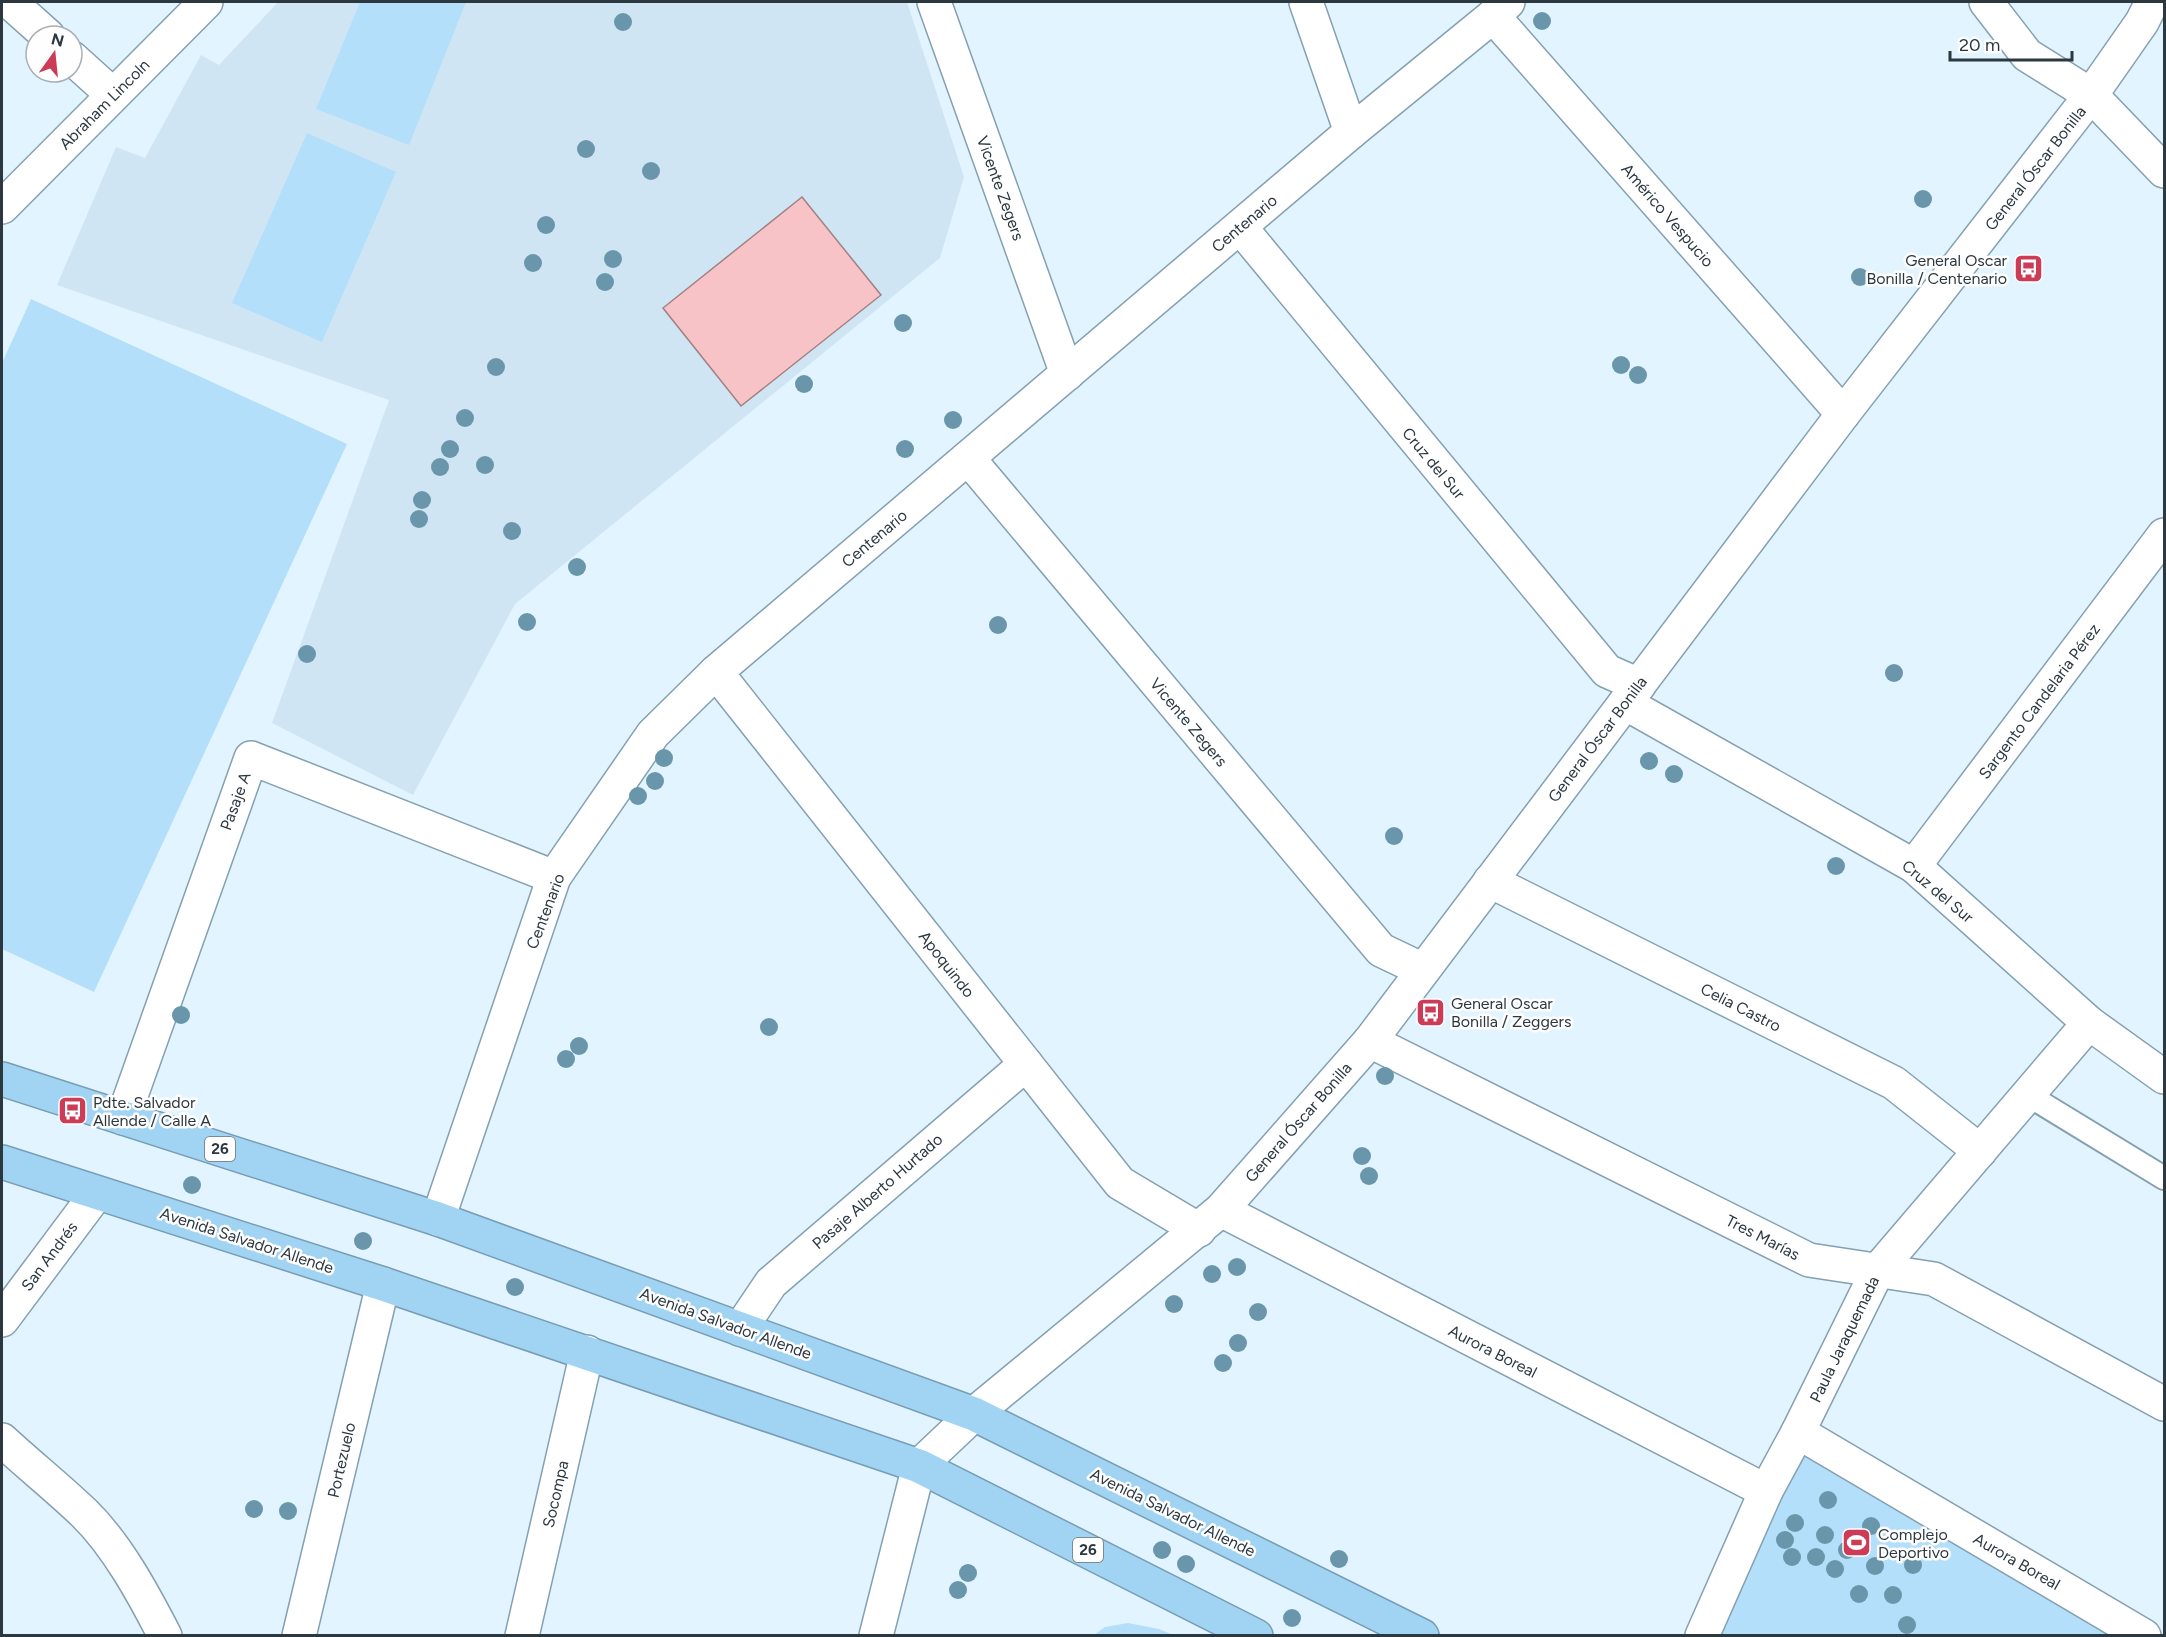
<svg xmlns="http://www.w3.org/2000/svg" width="2166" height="1637" font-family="Figtree,sans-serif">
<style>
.built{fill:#d0e5f3}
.green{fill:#b4dffa}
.building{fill:#f8c3c7;stroke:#a18183;stroke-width:1.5}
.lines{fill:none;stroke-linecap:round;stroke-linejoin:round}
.lane-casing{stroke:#84a0b1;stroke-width:26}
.street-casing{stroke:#84a0b1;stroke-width:36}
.secondary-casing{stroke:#84a0b1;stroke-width:36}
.highway-casing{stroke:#789db4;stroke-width:36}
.lane{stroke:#fff;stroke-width:22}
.street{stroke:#fff;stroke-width:33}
.secondary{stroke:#fff;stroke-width:33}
.highway{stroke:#a1d4f3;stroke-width:33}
.tree{fill:#6a96ab}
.labels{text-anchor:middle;stroke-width:5;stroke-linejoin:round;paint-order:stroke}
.shield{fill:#fefefe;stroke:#6b7378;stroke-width:1.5}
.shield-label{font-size:15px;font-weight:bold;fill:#2c383f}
.street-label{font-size:16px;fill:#2c383f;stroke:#fefefe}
.poi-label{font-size:16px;fill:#2c383f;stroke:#fefefe;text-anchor:start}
</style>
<rect width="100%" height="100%" fill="#e2f4ff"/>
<polygon class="built" points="278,2 907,2 964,177 940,258 515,604 413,795 272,723 389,400 57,285 116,147 145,158 201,55 219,65"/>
<g class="green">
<polygon points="360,2 466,2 409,145 316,109"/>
<polygon points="307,133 396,172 322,342 232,303"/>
<polygon points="31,299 347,444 94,992 2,949 2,363"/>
<polygon points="1801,1451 2111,1635 1718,1636"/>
<polygon points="1128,1623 1159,1629 1173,1635 1094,1635 1105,1627"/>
</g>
<polygon class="building" points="802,197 881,295 741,406 663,308"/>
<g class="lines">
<defs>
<polyline id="lane" points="2028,1095 2164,1178"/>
<g id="street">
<polyline points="10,2 48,36"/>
<polyline points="934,2 1067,374"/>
<polyline points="1306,2 1351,132"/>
<polyline points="1986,2 2027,55 2091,95 2164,171"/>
<polyline points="1493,16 1843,414"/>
<polyline points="72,58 113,95"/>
<polyline points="2,207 206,2"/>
<polyline points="1240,227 1607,671 1639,685"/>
<polyline points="968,458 1381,950 1423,970"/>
<polyline points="716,672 1120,1183 1199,1230"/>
<polyline points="1625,703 1914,866 2089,1023 2164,1077"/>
<polyline points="1914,866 2164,535"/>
<polyline points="1490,881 1894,1083 1980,1151"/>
<polyline points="1370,1041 1809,1260 1934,1279 2164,1404"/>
<polyline points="123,1118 251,758 554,877"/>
<polyline points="1221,1210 1766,1491"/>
<polyline points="438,1219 554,877 653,734 716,672 1351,132 1493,16 1508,2"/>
<polyline points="2,1320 97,1193"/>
<polyline points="740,1329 771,1283 1026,1064"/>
<polyline points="1798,1432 2144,1636"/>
<path d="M2,1440C29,1465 58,1488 84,1513C117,1545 144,1595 165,1636"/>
<polyline points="299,1636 383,1284"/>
<polyline points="522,1636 587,1352"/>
<polyline points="1702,1636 1766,1491 1798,1432 1878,1270 2089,1023"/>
</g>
<polyline id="secondary" points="876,1636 919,1466 974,1414 1221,1210 1370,1041 1843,414 2091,95 2142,22 2152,2"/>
<g id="highway">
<polyline points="2,1079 438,1219 974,1414 1422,1636"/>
<polyline points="2,1162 383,1284 919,1466 1256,1636"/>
</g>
</defs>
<use href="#lane" class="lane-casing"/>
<use href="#street" class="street-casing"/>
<use href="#secondary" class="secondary-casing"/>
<use href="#highway" class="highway-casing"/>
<use href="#lane" class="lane"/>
<use href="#street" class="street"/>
<use href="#secondary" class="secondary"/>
<use href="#highway" class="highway"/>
</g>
<g class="tree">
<circle cx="1542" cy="21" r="9"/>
<circle cx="623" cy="22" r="9"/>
<circle cx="586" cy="149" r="9"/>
<circle cx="651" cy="171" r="9"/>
<circle cx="1923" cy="199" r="9"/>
<circle cx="546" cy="225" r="9"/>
<circle cx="613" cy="259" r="9"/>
<circle cx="533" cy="263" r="9"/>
<circle cx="1860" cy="277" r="9"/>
<circle cx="605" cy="282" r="9"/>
<circle cx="903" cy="323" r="9"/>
<circle cx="1621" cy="365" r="9"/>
<circle cx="496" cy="367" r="9"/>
<circle cx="1638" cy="375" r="9"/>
<circle cx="804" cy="384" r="9"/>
<circle cx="465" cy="418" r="9"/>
<circle cx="953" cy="420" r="9"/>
<circle cx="450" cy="449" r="9"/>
<circle cx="905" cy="449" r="9"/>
<circle cx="485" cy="465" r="9"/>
<circle cx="440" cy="467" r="9"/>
<circle cx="422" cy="500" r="9"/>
<circle cx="419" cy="519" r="9"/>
<circle cx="512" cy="531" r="9"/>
<circle cx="577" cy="567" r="9"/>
<circle cx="527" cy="622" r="9"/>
<circle cx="998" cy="625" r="9"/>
<circle cx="307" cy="654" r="9"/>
<circle cx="1894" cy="673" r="9"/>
<circle cx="664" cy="758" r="9"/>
<circle cx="1649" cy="761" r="9"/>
<circle cx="1674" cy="774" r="9"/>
<circle cx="655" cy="781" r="9"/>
<circle cx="638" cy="796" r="9"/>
<circle cx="1394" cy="836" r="9"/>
<circle cx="1836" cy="866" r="9"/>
<circle cx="181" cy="1015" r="9"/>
<circle cx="769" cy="1027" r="9"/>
<circle cx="579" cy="1046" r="9"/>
<circle cx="566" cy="1059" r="9"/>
<circle cx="1385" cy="1076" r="9"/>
<circle cx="1362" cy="1156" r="9"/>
<circle cx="1369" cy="1176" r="9"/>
<circle cx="192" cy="1185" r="9"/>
<circle cx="363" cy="1241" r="9"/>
<circle cx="1237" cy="1267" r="9"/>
<circle cx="1212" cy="1274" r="9"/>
<circle cx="515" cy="1287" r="9"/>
<circle cx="1174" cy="1304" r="9"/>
<circle cx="1258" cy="1312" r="9"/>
<circle cx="1238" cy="1343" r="9"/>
<circle cx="1223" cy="1363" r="9"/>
<circle cx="1828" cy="1500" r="9"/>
<circle cx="254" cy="1509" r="9"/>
<circle cx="288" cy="1511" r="9"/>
<circle cx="1795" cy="1523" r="9"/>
<circle cx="1871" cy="1526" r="9"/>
<circle cx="1825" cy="1535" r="9"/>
<circle cx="1785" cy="1540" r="9"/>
<circle cx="1162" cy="1550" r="9"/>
<circle cx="1847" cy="1550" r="9"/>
<circle cx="1792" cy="1557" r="9"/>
<circle cx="1816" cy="1557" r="9"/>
<circle cx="1339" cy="1559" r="9"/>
<circle cx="1186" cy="1564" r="9"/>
<circle cx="1913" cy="1565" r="9"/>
<circle cx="1875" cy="1566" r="9"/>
<circle cx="1835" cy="1569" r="9"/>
<circle cx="968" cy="1573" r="9"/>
<circle cx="958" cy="1590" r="9"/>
<circle cx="1859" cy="1594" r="9"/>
<circle cx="1893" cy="1595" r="9"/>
<circle cx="1292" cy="1618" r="9"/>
<circle cx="1907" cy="1625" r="9"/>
</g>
<defs>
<symbol id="bus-square" viewBox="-11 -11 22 22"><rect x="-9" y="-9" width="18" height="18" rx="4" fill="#cc3c57" stroke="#fefefe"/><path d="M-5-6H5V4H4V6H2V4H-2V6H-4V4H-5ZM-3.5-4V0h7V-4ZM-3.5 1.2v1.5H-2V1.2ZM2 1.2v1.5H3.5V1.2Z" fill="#fff"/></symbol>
<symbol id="stadium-square" viewBox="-11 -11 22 22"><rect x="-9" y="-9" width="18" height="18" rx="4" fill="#cc3c57" stroke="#fefefe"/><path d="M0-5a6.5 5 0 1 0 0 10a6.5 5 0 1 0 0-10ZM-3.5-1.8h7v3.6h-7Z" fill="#fff"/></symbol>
</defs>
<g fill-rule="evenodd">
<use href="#bus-square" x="2012" y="252" width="33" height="33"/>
<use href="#bus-square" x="1414" y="996" width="33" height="33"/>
<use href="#bus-square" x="56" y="1094" width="33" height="33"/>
<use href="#stadium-square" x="1840" y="1526" width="33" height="33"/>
</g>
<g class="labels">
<g class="shield">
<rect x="205" y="1137" width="30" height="24" rx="4.5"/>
<rect x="1073" y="1538" width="30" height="24" rx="4.5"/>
</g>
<g class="shield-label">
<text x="220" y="1154">26</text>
<text x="1088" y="1555">26</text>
</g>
<g class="street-label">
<text transform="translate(104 104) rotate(-45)" y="6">Abraham Lincoln</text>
<text transform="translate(2035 168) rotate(-52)" y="6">General Óscar Bonilla</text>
<text transform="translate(1001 188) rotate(70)" y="6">Vicente Zegers</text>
<text transform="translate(1668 215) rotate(49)" y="6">Américo Vespucio</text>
<text transform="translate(1244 223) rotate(-40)" y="6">Centenario</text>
<text transform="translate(1434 463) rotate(50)" y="6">Cruz del Sur</text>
<text transform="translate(874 538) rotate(-40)" y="6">Centenario</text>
<text transform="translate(2039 701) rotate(-53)" y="6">Sargento Candelaria Pérez</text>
<text transform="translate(1189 722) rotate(50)" y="6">Vicente Zegers</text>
<text transform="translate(1597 739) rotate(-53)" y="6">General Óscar Bonilla</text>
<text transform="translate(235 801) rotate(-70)" y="6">Pasaje A</text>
<text transform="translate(1938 891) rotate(40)" y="6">Cruz del Sur</text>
<text transform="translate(545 911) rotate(-69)" y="6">Centenario</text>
<text transform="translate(947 964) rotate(52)" y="6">Apoquindo</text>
<text transform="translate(1741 1007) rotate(27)" y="6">Celia Castro</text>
<text transform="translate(1298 1122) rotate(-49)" y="6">General Óscar Bonilla</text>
<text transform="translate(877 1191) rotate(-41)" y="6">Pasaje Alberto Hurtado</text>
<text transform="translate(1763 1237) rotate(27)" y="6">Tres Marías</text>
<text transform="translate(247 1240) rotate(18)" y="6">Avenida Salvador Allende</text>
<text transform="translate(49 1256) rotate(-53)" y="6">San Andrés</text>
<text transform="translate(726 1323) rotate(20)" y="6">Avenida Salvador Allende</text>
<text transform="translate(1844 1339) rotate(-64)" y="6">Paula Jaraquemada</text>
<text transform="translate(1493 1351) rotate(27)" y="6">Aurora Boreal</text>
<text transform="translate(341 1460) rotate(-77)" y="6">Portezuelo</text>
<text transform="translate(555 1494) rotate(-77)" y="6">Socompa</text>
<text transform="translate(1173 1512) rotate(26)" y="6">Avenida Salvador Allende</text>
<text transform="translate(2017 1561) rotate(30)" y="6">Aurora Boreal</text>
</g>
<g class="poi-label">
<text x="2007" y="266" text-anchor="end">General Oscar<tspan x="2007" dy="18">Bonilla / Centenario</tspan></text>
<text x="1451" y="1009">General Oscar<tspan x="1451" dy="18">Bonilla / Zeggers</tspan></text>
<text x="93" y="1108">Pdte. Salvador<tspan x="93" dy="18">Allende / Calle A</tspan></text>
<text x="1878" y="1540">Complejo<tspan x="1878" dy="18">Deportivo</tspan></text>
</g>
</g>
<rect width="2166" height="1637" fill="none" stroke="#2c383f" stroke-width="6"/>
<g transform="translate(54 54) rotate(15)"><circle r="28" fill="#fefefe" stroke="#aaafb2" stroke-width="1.5"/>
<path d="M0-4.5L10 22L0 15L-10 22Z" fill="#cc3c57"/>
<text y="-9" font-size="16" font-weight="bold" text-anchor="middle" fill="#2c383f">N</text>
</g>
<path d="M1950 51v9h122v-9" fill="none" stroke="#2c383f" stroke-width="3"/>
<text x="1959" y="51" font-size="18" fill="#2c383f" stroke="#fefefe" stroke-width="4.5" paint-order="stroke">20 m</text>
</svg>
